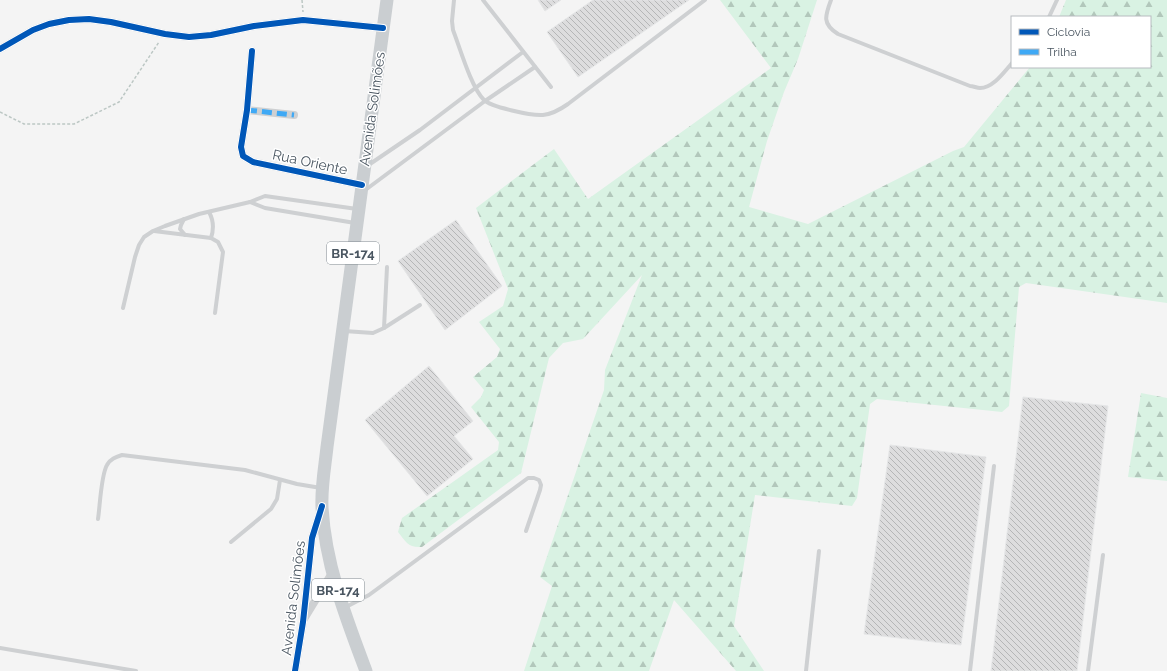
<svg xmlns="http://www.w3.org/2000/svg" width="1167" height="671" font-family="Raleway,sans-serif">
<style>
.forest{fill:url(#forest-firs)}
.building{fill:url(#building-back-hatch);stroke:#e5e6e7}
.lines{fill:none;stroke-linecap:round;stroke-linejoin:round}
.path{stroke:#bcc7c4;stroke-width:1.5;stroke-dasharray:3 2;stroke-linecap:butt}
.lane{stroke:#ced0d2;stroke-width:4}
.street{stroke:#ced0d2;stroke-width:8}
.primary{stroke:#caced1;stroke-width:13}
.quiet{stroke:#3fa9f5;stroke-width:5;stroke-dasharray:10 5;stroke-linecap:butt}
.cycleway-casing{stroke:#fff;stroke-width:8}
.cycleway{stroke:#0057b8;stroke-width:6}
.labels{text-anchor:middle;stroke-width:3;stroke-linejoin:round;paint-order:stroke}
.shield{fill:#fff;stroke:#808990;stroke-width:1}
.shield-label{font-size:13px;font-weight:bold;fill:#4a5661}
.street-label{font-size:14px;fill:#4a5661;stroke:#fff}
</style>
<defs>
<pattern id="forest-firs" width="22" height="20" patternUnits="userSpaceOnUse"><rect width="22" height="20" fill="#d9f2e3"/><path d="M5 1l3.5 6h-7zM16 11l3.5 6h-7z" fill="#b2c7bb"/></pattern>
<pattern id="building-back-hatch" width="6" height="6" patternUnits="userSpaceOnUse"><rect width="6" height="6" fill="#ddddde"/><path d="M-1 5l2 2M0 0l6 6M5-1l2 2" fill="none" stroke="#b5b6b7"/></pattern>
</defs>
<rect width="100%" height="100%" fill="#f4f4f4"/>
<g class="forest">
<path d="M720,0H817L798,59L784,92L767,141L749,207L808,224L953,151L964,147L1030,67H1150V17H1059L1066,0H1167V303L1026,283L1019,287L1009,406L1002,412L877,399L870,404L857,498L852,506L755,495L734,626L764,671H736L674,600L649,671H524L552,586L540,577L604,390L605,370L642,275L583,339L563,343L549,358L521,473L422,547C408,548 406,542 398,532L402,518L498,450L499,442L471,407L481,397L484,390L473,377L497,357L500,349L479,322L503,306L508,289L476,208L554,149L588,199L771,68Z"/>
<polygon points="1141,393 1167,398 1167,481 1128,477"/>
</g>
<g class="building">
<polygon points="538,0 561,0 545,11"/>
<polygon points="593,0 689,0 578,77 547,32"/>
<polygon points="456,220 502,286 445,330 398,261"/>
<polygon points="429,366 473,421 454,436 473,459 427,496 365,420"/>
<polygon points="1023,397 1108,406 1077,671 991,671"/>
<polygon points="890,445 986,457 961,645 864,634"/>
</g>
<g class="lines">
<g class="path">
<polyline points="302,0 303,12"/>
<polyline points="0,112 24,124 74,124 119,102 159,42"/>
</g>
<g class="lane">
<path d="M454,0L452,21L453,30C460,48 471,87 484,100C491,107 532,116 543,115C552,114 561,109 568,104L705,0"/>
<polyline points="483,0 551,87"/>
<path d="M831,0C825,16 822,24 838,34L970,86C973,86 977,88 980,88C993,88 1004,72 1012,63"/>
<polyline points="1049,17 1057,0"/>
<polyline points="367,166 420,130 523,52"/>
<polyline points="364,191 485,101 535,67"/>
<polyline points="250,202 265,208 355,223"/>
<path d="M209,212C214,221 214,229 211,238L218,242L223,252L215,313"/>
<polyline points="184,219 181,225 180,229 185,235"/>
<polyline points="154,231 211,238"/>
<polyline points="123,308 135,257 139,245 144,237 153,231 165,226 199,214 250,202 265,196 357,209"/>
<polyline points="384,328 387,267"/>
<polyline points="344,331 373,333 384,328 420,305"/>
<path d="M98,519C100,506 101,475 107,465C110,459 116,457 122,455L245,470L297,484L321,488"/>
<polyline points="231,542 271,509 277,499 280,480"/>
<polyline points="344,608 369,595 528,478 534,478 539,480 541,485 540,490 526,531"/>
<polyline points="0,648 136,671"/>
<polyline points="806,671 819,551"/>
<polyline points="970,671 994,466"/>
<polyline points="1088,671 1103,555"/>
</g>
<g class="street">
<polyline points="0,49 33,30 49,24 69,20 89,19 111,22 165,34 189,37 211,35 254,26 303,20 383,28"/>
<polyline points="252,51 247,110 241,147 243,156 253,162 362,185"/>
<polyline points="247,110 294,115"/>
<polyline points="304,619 332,573"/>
<polyline points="295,671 303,622 312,538 320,513"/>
</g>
<path class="primary" d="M366,671C346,618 325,564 322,507C321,487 325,466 327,447L387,0"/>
<polyline class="quiet" points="247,110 294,115"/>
<defs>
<g id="cycleway">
<polyline points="0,49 33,30 49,24 69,20 89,19 111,22 165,34 189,37 211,35 254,26 303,20 383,28"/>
<polyline points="252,51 247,110 241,147 243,156 253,162 362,185"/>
<polyline points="295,671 303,622 312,538 322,506"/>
</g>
</defs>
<use href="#cycleway" class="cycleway-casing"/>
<use href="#cycleway" class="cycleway"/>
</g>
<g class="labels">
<g class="shield">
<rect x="327" y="242" width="52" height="22" rx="3"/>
<rect x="312" y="579" width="52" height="22" rx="3"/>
</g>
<g class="shield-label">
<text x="353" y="258">BR-174</text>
<text x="338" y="595">BR-174</text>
</g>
<g class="street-label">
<text transform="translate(372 109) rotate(-82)" y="5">Avenida Solimões</text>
<text transform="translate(310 162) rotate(12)" y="5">Rua Oriente</text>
<text transform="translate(293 598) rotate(-83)" y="5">Avenida Solimões</text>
</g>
</g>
<rect x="1011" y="16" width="140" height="52" fill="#ffffff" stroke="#b7bbc0"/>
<rect x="1019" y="29" width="20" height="6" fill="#0057b8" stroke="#b7bbc0"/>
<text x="1047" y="36" font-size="12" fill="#4a5661">Ciclovia</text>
<rect x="1019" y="49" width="20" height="6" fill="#3fa9f5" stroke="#b7bbc0"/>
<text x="1047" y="56" font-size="12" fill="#4a5661">Trilha</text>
</svg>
